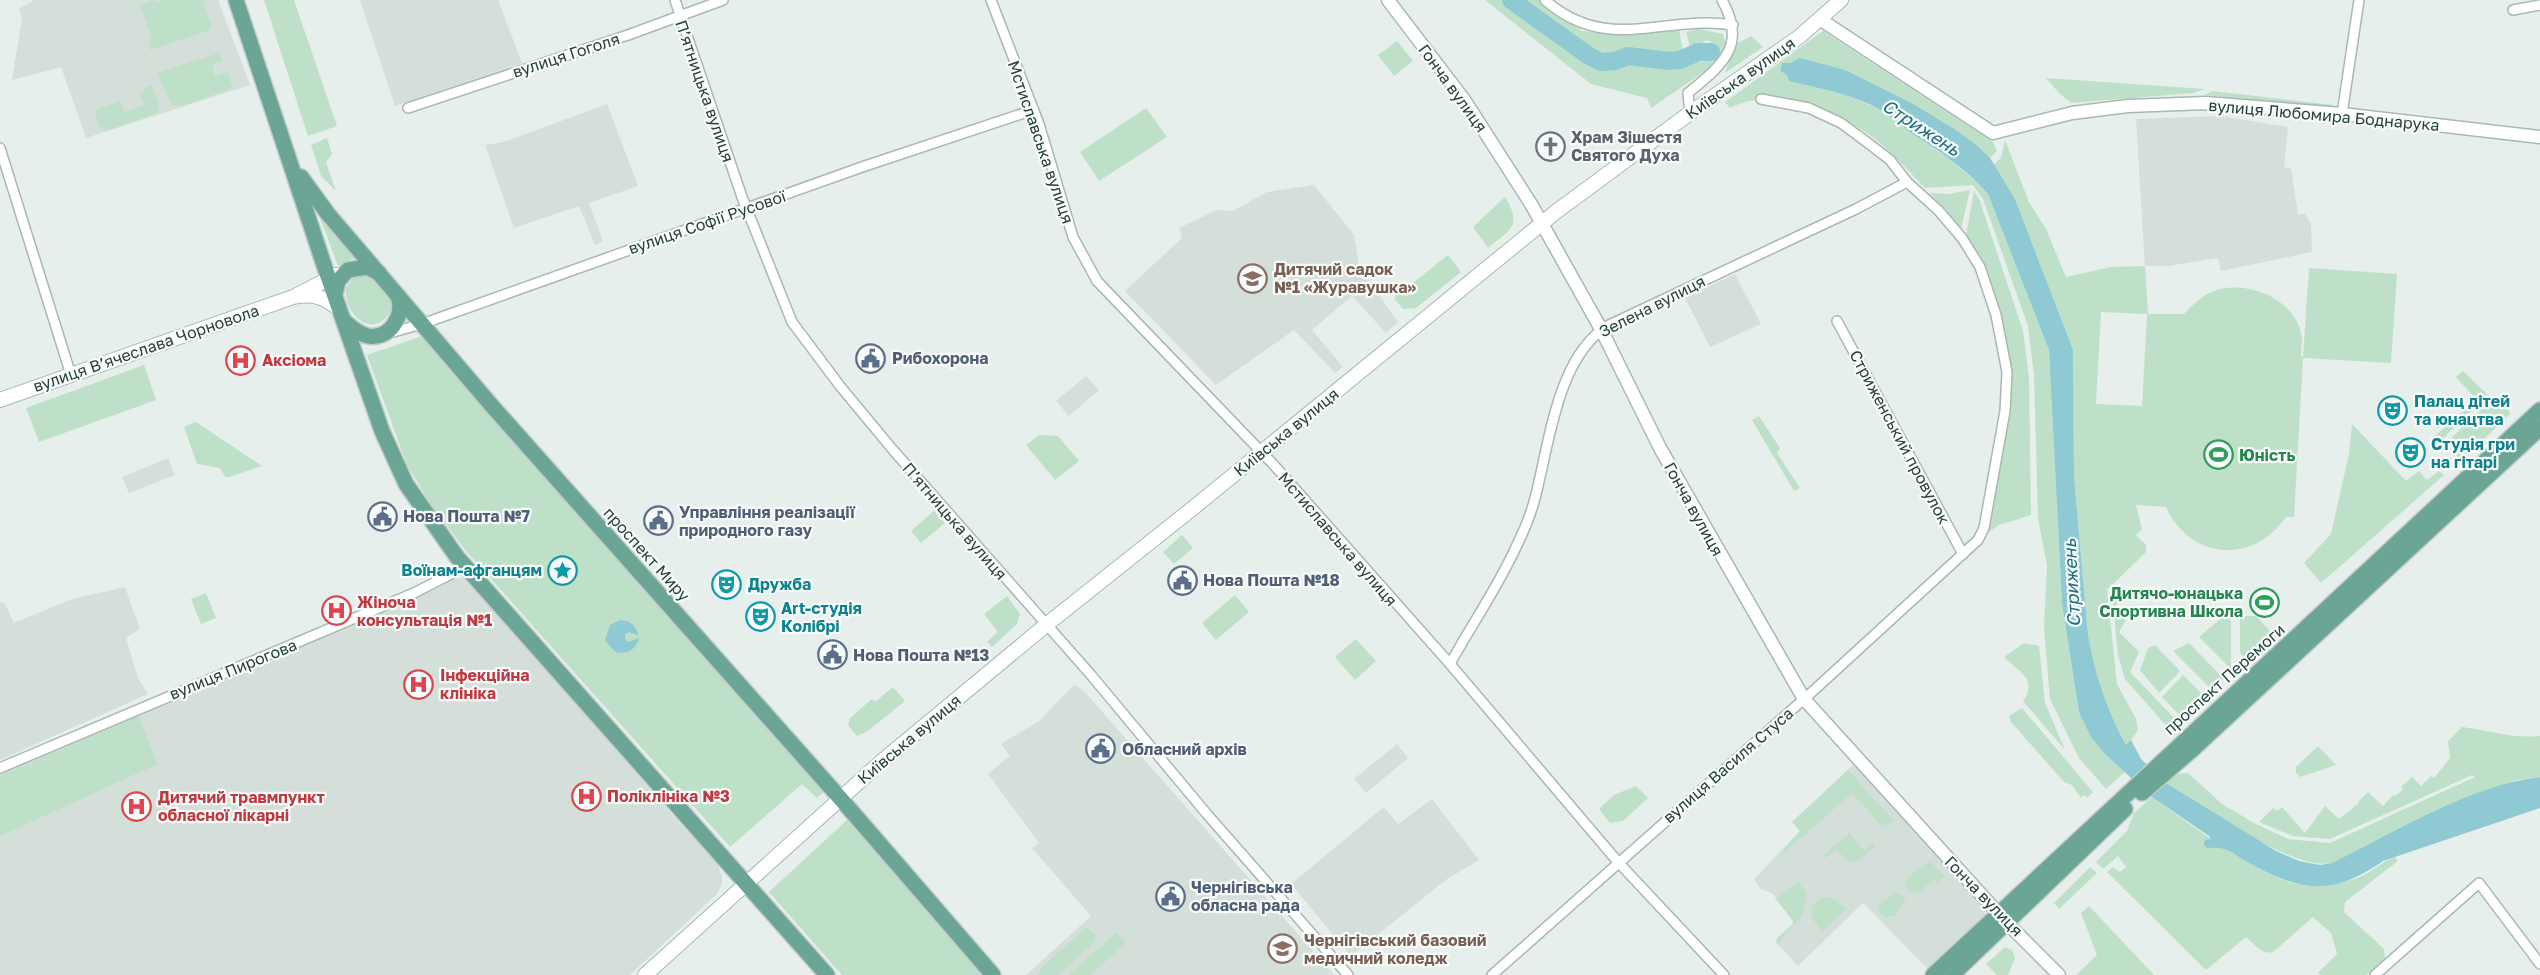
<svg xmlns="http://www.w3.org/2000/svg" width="2540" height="975" font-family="'Golos Text',sans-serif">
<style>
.built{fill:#d4dfda}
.green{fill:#bfe0c8;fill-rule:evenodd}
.water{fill:#8ec9d4}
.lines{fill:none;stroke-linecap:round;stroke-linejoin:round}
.river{stroke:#8ec9d4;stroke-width:18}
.minor-casing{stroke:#a8b8b2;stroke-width:12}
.tertiary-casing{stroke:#a8b8b2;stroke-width:15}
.secondary-casing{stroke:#a4bbb3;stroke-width:16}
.primary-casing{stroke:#c2cac8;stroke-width:18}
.minor{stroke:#fff;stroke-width:9}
.tertiary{stroke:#fff;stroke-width:12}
.secondary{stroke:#fff;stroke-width:14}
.primary{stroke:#6aa596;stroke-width:15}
.labels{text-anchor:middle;stroke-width:4.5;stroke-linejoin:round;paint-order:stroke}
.street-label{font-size:16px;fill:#24423a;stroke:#f7fbf9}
.worship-label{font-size:16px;font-weight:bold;fill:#5b616d;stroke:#f7fbf9;text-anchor:start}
.education-label{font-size:16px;font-weight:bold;fill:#785e54;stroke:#f7fbf9;text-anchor:start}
.service-label{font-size:16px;font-weight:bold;fill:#4e5e75;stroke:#f7fbf9;text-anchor:start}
.health-label{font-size:16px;font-weight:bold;fill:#be3a42;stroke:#f7fbf9;text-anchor:start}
.culture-label{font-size:16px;font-weight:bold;fill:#0d838f;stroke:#f7fbf9;text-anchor:start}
.leisure-label{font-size:16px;font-weight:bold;fill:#27864d;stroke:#f7fbf9;text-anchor:start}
.water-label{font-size:18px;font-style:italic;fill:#1c6f80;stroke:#f7fbf9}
</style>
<rect width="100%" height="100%" fill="#e6efeb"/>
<g class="built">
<polygon points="34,0 218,0 250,85 86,138 61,67 12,80 22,19 19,9"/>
<polygon points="360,0 498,0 522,63 395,106"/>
<polygon points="607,104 638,186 589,203 603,241 595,245 579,206 514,228 485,145 504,142"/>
<polygon points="2221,116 2288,127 2284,168 2291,168 2298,214 2305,214 2311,224 2312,252 2221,271 2218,258 2168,266 2145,266 2136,119"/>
<polygon points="1314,185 1354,235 1359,266 1398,322 1386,333 1352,296 1312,330 1343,367 1335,373 1294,330 1216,385 1125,291 1182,238 1179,228 1217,210 1233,211 1267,192"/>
<polygon points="1735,274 1761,324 1710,347 1685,298"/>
<polygon points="1086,376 1099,390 1069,416 1056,401"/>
<polygon points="168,458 175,475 129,493 122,477"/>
<polygon points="454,578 466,578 682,826 716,861 722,876 722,884 717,894 630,975 0,975 0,772"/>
<polygon points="125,587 140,629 126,638 138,678 148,694 0,760 0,601 5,604 14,623 72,599"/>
<polygon points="1074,685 1083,690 1334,975 1026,975 1091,916 1032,848 1039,843 988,774 1010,756 1001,744 1039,721"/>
<polygon points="1397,744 1408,758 1366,793 1354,779"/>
<polygon points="1854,764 1985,908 1984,920 1930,971 1863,903 1798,966 1776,942 1793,924 1793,921 1772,893 1761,889 1755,881 1755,878 1800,831 1792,822"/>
<polygon points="1432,799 1479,860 1447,879 1351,956 1291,884 1384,807 1398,824"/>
</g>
<g class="green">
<polygon points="153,0 159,2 165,0 203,0 212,28 208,31 150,50 148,44 151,36 140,5"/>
<polygon points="264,0 294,0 337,126 308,136"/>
<polygon points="1485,0 1542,0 1582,31 1639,33 1679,30 1685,62 1685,58 1697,55 1700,62 1708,61 1713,46 1710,41 1706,40 1701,44 1699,49 1691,50 1686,32 1699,29 1723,34 1727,48 1720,61 1651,108 1647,98 1591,84"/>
<path d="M1823,31L1993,142L1997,151L1990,158L1979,147L1942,121L1845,70L1782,63L1780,71L1787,75L1789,81C1814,87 1841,92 1865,103C1882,110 1894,120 1908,130C1937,152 1963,166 1988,194L2049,350L2062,604L2079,712L2107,756L2126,771L2106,789L2079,758L2050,699L2044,627L2047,566L2038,518L2034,374L2028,326L1983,199L1973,185L1925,188C1881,141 1858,116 1792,105C1764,100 1756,96 1730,108L1725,102Z"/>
<polygon points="1751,36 1763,47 1725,73 1736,44"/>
<polygon points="1397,41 1413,61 1394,76 1378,55"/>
<polygon points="219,53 222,61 212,64 215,76 227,72 233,88 182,106 171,105 157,73"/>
<polygon points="2046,78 2205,89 2193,93 2071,103 2059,93"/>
<polygon points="152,85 160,107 157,113 107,131 100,127 94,110 120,101 124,112 144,105 140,94 144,93 143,88"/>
<polygon points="2213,91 2333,105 2326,107 2204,95"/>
<polygon points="1146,108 1167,137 1099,181 1080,152"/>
<polygon points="327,138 332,154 326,162 336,191 321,176 311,145"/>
<path d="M2005,140L2029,202L2046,229L2066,277L2111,267L2145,266L2148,314H2184C2192,306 2199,298 2209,293C2243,277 2297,298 2302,338C2302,343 2301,350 2301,356L2303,357L2309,268L2397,274L2391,363L2303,358L2294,517H2286C2253,565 2190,560 2166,507L2136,505L2142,529L2136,535L2146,545V552L2107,590L2117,684L2136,719L2138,730L2127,746C2107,710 2095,676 2088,635L2074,477L2073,350L2015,199L1993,165L2001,158ZM2101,312L2147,314L2142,406L2096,404Z"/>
<polygon points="1970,190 1961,229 1930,193 1948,194"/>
<polygon points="1974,191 1980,201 2023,331 2029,378 2031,515 1999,525 1986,534 2005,441 2010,412 2010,373 1966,236"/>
<path d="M1505,197C1523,226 1510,230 1488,248L1473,227Z"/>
<polygon points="317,210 357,257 338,266"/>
<polygon points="1448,255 1461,272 1416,308 1403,309 1394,298"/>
<path d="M360,275C377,275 390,292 392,308C377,342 343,317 346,288L353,278Z"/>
<polygon points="422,336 824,791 817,798 802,784 730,847 466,551 430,503 407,465 367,355"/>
<polygon points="144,365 156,400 39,442 26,408"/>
<polygon points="2463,371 2488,395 2439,442 2434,437 2476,399 2456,377"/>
<path d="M2494,398C2500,399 2509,408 2510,414L2462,460L2456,455L2462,449L2451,438Z"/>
<polygon points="1759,416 1780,448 1777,453 1800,488 1794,491 1752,420"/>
<polygon points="196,422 262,466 226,478 220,468 197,464 184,427"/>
<polygon points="2352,424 2406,481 2419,471 2427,480 2439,471 2444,475 2321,583 2304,563 2331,534 2349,454"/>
<polygon points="1039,435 1058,436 1079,461 1055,480 1026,445"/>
<polygon points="934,511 945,523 921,543 911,531"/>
<polygon points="1182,535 1193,548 1174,564 1163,552"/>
<polygon points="206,593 216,618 201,624 191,599"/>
<polygon points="2112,593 2118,602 2116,605 2126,620 2119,632 2139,652 2130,672 2179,723 2171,731 2125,679 2118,655"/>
<polygon points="1235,595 1249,612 1216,640 1202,623"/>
<polygon points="1007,596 1020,614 1017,624 992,647 987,642 998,632 984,614"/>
<polygon points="2224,616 2231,616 2231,669 2199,637"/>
<polygon points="2240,616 2256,616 2272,633 2246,659 2240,653"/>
<polygon points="1356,639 1376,661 1355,680 1335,657"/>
<path d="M2024,643L2039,646L2045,703L2065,750L2023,701C2039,678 2017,671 2004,657Z"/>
<polygon points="2189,643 2224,679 2212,690 2173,651"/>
<polygon points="2155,645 2180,671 2159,693 2140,670 2148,648"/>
<polygon points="2183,675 2205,697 2182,718 2162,697"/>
<polygon points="893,687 905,701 869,730 857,736 848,725 850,718 872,699 875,702"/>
<polygon points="2022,708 2093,792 2087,798 2084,795 2081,798 2072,785 2064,782 2011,722 2009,716"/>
<polygon points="138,716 158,764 0,836 0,776"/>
<path d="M2462,727C2488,730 2513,739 2540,736V777L2517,780L2332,863C2291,871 2203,806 2166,783L2176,774L2188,773L2222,804L2254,823L2288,839L2330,843L2475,777L2472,775L2330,839L2293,836L2259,822L2273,808L2277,811L2282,807L2305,833L2325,806L2339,819L2359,803L2358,802L2368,792L2383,806L2393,795L2395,796L2403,790L2401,787L2412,777L2421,786L2431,776L2434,778L2450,758L2448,741Z"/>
<polygon points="2318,746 2336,765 2300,777 2296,773 2296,767"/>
<polygon points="1848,770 1894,821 1882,826 1852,793 1784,853 1782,851 1800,831 1792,822"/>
<polygon points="1636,786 1648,798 1623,821 1610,823 1599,809 1614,795"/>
<path d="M2152,797C2182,818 2266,883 2301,884C2316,885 2336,883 2351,880C2367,877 2380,862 2395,857L2398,861L2345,902L2344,912L2384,949L2385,959L2366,975H2321L2318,973L2337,954L2331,933L2313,917L2273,952C2262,955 2254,944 2246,937L2206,970L2107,872L2113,867L2120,872L2126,867L2118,856L2103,869L2096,862L2127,831L2134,813Z"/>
<polygon points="847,820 984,975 842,975 769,892"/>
<polygon points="1849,833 1864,851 1873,843 1876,846 1856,862 1849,862 1836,849 1825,858 1823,856"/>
<polygon points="1928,862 1932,863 1945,876 1938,883 1934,880 1918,893 1910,892 1906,886 1907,878"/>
<polygon points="2090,867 2097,873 2059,909 2054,903"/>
<path d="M1798,882L1806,892C1807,926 1786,923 1779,946L1776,942L1777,938L1793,924V921L1776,899Z"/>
<polygon points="1895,892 1906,897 1895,916 1884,917 1879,912 1878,906"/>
<path d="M1823,897L1832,898L1846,909L1822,931C1811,920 1805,906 1823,897Z"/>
<polygon points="2089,906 2154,975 2076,975 2097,955 2081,913"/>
<polygon points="1086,927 1095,934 1095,941 1058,975 1038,975 1041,968"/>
<polygon points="1116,933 1126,943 1090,975 1069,975"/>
<polygon points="2005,947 2012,950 2015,958 2008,975 1997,975 1986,964"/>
</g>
<g class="water">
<path d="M1800,58L1845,70L1915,105L1956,130L1979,147L1990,158L2015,199L2073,350L2074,477L2088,635C2095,675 2107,710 2126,745L2131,740L2141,759L2166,783L2276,851L2299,861L2320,865L2332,863C2396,832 2470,785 2540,777V808L2383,861C2330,898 2299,891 2245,861C2228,851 2229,847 2207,848L2204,845L2205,840L2211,839L2209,836L2152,797L2107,756L2091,737L2079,712L2062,604L2049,350L1988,194C1966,168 1938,151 1910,132C1895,121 1882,109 1864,102C1840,92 1814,87 1789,81L1787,75L1780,71L1782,63H1791Z"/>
<path d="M620,620C630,621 636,625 638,635L629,632L625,634V639L628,642L639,638C636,650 627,655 615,652L605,640L610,625Z"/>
</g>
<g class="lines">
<polyline class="river" points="1511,0 1589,56 1601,62 1615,61 1628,56 1669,61 1680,60 1698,52 1711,52"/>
<defs>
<g id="minor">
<polyline points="675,0 742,197 792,322 840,386 893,450 1091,675 1206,813 1348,975"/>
<polyline points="991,0 1039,124 1073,237 1097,281 1273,464 1450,664 1618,862 1724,975"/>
<path d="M1545,0C1608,55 1663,14 1733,25"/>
<polyline points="2513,10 2540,5"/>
<polyline points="408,108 628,35 723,0"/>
<path d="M1690,113L1688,93C1722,65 1748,46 1722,0"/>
<polyline points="2342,114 2359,0"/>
<polyline points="0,148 71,375"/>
<polyline points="1837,321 1963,554"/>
<polyline points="386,334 422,324 862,167 1033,110"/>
<path d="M1450,664C1472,624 1498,587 1517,545C1524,531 1530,516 1534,502C1549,448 1556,356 1609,325L1856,209L1907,182"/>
<polyline points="0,768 414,593 453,573 463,564"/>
<polyline points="1492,975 1812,692 1978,540 1984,528 2005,411 2007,372 1996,315 1980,267 1962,238 1938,210 1907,182 1890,160 1868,143 1841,123 1809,108 1761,99"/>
<polyline points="2375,975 2479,883 2540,964"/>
</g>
<g id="tertiary">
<polyline points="1388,0 1465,101 1531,204 1601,329 1660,448 1804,699 2007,923 2059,975"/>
<polyline points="1821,20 1993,133 2072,113 2128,106 2206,103 2342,114 2540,137"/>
</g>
<g id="secondary">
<polyline points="297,295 336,275"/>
<path d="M0,400L293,297C313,293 326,297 341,311"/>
<polyline points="645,975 881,762 1046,625 1193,508 1557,211 1690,113 1799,37 1841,0"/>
</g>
<g id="primary">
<polyline points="236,0 324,265 382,431 406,484 457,557 827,975"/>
<polyline points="301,177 328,214 492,406 840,798 993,975"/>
<polyline points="335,294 338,281 348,270 367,267 379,273"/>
<path d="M344,321C351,327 358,334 368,336C390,340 405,315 398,296"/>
<polyline points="2142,793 2193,749 2540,428"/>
<polyline points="1933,975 2540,410"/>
<polyline points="1952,975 2125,809"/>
</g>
</defs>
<use href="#minor" class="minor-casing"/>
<use href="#tertiary" class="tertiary-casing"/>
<use href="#secondary" class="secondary-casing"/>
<use href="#primary" class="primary-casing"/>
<use href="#minor" class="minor"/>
<use href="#tertiary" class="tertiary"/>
<use href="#secondary" class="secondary"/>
<use href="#primary" class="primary"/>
</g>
<defs>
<symbol id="church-ring" viewBox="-11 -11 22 22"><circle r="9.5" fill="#f7fbf9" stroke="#6b7280" stroke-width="1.5"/><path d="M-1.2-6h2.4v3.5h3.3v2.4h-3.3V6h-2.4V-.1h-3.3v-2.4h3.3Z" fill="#6b7280"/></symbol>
<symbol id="school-ring" viewBox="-11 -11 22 22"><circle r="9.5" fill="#f7fbf9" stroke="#8d6e63" stroke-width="1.5"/><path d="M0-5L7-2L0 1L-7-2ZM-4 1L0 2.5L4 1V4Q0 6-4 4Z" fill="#8d6e63"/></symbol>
<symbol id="civic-ring" viewBox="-11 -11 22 22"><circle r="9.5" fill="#f7fbf9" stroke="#5c6f8a" stroke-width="1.5"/><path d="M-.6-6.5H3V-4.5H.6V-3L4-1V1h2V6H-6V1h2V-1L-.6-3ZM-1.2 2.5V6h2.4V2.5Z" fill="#5c6f8a"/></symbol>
<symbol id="hospital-ring" viewBox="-11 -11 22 22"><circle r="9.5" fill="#f7fbf9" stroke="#e0444e" stroke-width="1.5"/><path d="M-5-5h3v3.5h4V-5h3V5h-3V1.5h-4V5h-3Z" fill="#e0444e"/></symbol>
<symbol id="theatre-ring" viewBox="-11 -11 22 22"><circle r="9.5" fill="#f7fbf9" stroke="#0f9aa8" stroke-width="1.5"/><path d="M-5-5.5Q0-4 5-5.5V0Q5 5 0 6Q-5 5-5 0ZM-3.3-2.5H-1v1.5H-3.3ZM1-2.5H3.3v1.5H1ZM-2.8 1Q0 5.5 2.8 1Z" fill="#0f9aa8"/></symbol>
<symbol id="stadium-ring" viewBox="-11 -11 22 22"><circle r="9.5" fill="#f7fbf9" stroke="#2e9e5b" stroke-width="1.5"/><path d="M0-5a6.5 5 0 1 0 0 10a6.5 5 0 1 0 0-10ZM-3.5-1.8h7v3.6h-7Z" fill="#2e9e5b"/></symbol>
<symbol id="sight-ring" viewBox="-11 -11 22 22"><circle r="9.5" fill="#f7fbf9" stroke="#0f9aa8" stroke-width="1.5"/><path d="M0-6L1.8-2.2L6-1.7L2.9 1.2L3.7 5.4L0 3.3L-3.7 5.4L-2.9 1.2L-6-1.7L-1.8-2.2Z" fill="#0f9aa8"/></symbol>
<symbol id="university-ring" viewBox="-11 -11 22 22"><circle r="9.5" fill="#f7fbf9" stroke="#8d6e63" stroke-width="1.5"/><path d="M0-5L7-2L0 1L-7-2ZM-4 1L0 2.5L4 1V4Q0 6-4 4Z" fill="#8d6e63"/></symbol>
</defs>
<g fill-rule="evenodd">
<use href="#church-ring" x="1534" y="130" width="33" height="33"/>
<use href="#school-ring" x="1236" y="262" width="33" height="33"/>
<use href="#civic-ring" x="854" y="342" width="33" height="33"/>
<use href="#hospital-ring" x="224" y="344" width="33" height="33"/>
<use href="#theatre-ring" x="2376" y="394" width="33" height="33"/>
<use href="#theatre-ring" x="2394" y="436" width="33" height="33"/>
<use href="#stadium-ring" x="2202" y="438" width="33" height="33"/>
<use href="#civic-ring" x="366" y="500" width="33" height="33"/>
<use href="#civic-ring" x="642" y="504" width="33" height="33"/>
<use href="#sight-ring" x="546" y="554" width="33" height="33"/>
<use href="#civic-ring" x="1166" y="564" width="33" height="33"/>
<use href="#theatre-ring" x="710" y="568" width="33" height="33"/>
<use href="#stadium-ring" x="2248" y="586" width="33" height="33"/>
<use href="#hospital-ring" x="320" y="594" width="33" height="33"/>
<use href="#theatre-ring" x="744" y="600" width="33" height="33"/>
<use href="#civic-ring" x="816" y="638" width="33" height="33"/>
<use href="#hospital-ring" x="402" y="668" width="33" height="33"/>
<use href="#civic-ring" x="1084" y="732" width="33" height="33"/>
<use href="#hospital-ring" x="570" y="780" width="33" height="33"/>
<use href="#hospital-ring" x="120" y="790" width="33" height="33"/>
<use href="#civic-ring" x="1154" y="880" width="33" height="33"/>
<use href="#university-ring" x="1266" y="932" width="33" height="33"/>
</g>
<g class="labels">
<g class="street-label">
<text transform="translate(566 55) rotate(-18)" y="6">вулиця Гоголя</text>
<text transform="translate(1740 78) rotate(-35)" y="6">Київська вулиця</text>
<text transform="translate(1453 88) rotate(54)" y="6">Гонча вулиця</text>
<text transform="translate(705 91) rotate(71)" y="6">Пʼятницька вулиця</text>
<text transform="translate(2324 115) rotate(5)" y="6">вулиця Любомира Боднарука</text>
<text transform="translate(1041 142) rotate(71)" y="6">Мстиславська вулиця</text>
<text transform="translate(707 222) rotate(-19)" y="6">вулиця Софії Русової</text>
<text transform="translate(1652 306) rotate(-27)" y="6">Зелена вулиця</text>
<text transform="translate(146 348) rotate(-19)" y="6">вулиця Вʼячеслава Чорновола</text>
<text transform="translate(1286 432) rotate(-39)" y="6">Київська вулиця</text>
<text transform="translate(1900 437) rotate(62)" y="6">Стриженський провулок</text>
<text transform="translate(1694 509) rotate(61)" y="6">Гонча вулиця</text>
<text transform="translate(955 521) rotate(49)" y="6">Пʼятницька вулиця</text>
<text transform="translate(1338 539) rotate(49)" y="6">Мстиславська вулиця</text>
<text transform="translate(647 554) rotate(48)" y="6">проспект Миру</text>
<text transform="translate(233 669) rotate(-22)" y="6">вулиця Пирогова</text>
<text transform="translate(2224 679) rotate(-42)" y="6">проспект Перемоги</text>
<text transform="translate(909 739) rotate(-40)" y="6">Київська вулиця</text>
<text transform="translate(1728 765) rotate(-41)" y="6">вулиця Василя Стуса</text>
<text transform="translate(1984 896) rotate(46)" y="6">Гонча вулиця</text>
</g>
<g class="worship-label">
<text x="1571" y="143">Храм Зішестя<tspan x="1571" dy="18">Святого Духа</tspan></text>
</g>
<g class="education-label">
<text x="1274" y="275">Дитячий садок<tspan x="1274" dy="18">№1 «Журавушка»</tspan></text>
<text x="1304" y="946">Чернігівський базовий<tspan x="1304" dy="18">медичний коледж</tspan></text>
</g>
<g class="service-label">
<text x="892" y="364">Рибохорона</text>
<text x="679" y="518">Управління реалізації<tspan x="679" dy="18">природного газу</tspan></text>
<text x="403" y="522">Нова Пошта №7</text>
<text x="1203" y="586">Нова Пошта №18</text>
<text x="853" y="661">Нова Пошта №13</text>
<text x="1122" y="755">Обласний архів</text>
<text x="1191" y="893">Чернігівська<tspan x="1191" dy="18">обласна рада</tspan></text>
</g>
<g class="health-label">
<text x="262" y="366">Аксіома</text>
<text x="357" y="608">Жіноча<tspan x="357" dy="18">консультація №1</tspan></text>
<text x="440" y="681">Інфекційна<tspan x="440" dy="18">клініка</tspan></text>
<text x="607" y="802">Поліклініка №3</text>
<text x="158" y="803">Дитячий травмпункт<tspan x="158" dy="18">обласної лікарні</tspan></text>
</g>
<g class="culture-label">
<text x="2414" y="407">Палац дітей<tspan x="2414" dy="18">та юнацтва</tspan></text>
<text x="2431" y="450">Студія гри<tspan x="2431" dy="18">на гітарі</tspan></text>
<text x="542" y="576" text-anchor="end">Воїнам-афганцям</text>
<text x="748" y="590">Дружба</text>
<text x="781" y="614">Art-студія<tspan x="781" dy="18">Колібрі</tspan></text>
</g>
<g class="leisure-label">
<text x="2239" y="461">Юність</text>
<text x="2243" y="599" text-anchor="end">Дитячо-юнацька<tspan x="2243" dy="18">Спортивна Школа</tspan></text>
</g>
<g class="water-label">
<text transform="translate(1921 128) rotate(33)" y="6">Стрижень</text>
<text transform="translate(2072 583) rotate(-93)" y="6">Стрижень</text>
</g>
</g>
</svg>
